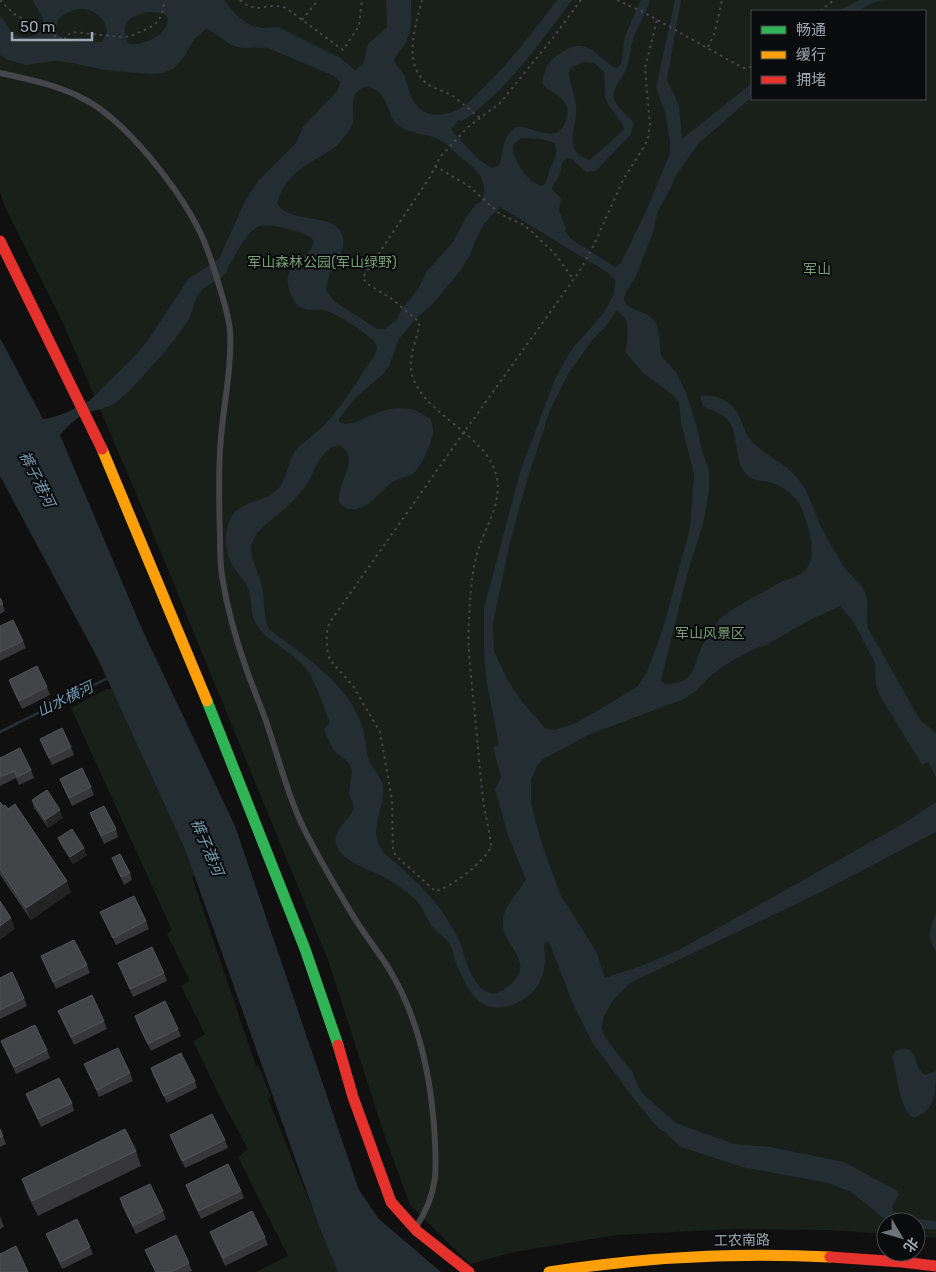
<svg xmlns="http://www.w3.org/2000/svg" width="936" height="1272" font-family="Rubik,'Noto Sans SC',sans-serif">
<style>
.green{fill:#191f19;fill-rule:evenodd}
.water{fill:#232d32;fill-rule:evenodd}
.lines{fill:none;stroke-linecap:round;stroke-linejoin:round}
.stream{stroke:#232d32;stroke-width:3}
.path{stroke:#46474b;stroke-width:2;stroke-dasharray:2.5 4;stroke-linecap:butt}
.lane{stroke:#444649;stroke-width:6}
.fast{stroke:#30b455;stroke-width:11}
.slow{stroke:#ff9f0a;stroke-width:11}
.jam{stroke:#e5322d;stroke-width:11}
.wall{fill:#37373a}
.shaded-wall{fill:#232324}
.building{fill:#424447;stroke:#515358}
.labels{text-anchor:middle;stroke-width:4;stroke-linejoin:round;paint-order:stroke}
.park-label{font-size:14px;fill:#779f75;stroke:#0a0b0c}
.street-label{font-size:14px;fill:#a0a8b3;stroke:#0a0b0c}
.water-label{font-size:15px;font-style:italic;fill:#749bb0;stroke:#0a0b0c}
</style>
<rect width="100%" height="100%" fill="#101010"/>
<g class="green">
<path d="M0,0H936V1238L916,1236V1222H886V1234L826,1230L734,1229L617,1235L514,1252L470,1264L410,1205L384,1134L328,960L150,526L63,323L5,207L0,192ZM752,11H925V99H752Z"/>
<polygon points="106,689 111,689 117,694 189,857 196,874 192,877 256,1066 259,1066 271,1097 268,1099 308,1198 341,1272 256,1272 288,1256 238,1157 248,1149 221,1099 193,1041 205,1034 181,986 190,981 167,934 172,930 71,708"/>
</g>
<g class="water">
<path d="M33,0H224C233,12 246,27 262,28C269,28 274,27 281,28L339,57L355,70L363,64L368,44L387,27L386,0H411C411,12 413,25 408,37C405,46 397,52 394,61C397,67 403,72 405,77C409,90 410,101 422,110C434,119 452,114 464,106C470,102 476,95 481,90C510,63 533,31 557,0H572C540,43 510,86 467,118L462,121L458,120L451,130C460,139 479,162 490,167C493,168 494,167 498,166L500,163C502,154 504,137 512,130C525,118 553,149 565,123C567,119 568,113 567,108C564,95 549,93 542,83C545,69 547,62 559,54C579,40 587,45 604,60C609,63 612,67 617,68L621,64L625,36L641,0H650C646,15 637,26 633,40C630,50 630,61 626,70C622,79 611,90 614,99C617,109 629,115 634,123L631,134L596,171L586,172L572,159L566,158C560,164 562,171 558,178C555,182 553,184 552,189L561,198L559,211L566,228L565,231L571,239L615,267L621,263L647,209L670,153V141L665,112L656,88L675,0H681L667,80L679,105L682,139L752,83V97L698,144L675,177L671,188L658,211L653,232L637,274L625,294L624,300C629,312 646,310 654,320C661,330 659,344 661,356L676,372L686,393L697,427L702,450L709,471V492L703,524L688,572L661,681L665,684C695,684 692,668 702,646C707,636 713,628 719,620C727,611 768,589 781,582C788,579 802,576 807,568C814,557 812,543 809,531C805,517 802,504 791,494C786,490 779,485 772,483C764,480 753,482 747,475C733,463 740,433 727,419C721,413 710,410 703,406L700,396C711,394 723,398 732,406C742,415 742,429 750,439C764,456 787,463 799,480C809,493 814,510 820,525C827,538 835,552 843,565C848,574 857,579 863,588C871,602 865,613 868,628L920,720L936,733V777L928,762L922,765L880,696L876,685L875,663L853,621L840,606L810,620L766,645L752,650L730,662L711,675L697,690L684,699L588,735L542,760L537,766L531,780V804L542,844L560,894L596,951L605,978L641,966L679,950L906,822L936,802V832L817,894L630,983L613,1000L604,1016L602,1027L604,1035L613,1048L632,1071L641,1092L676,1123L734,1144L771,1147L844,1162L896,1190L899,1194L892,1206V1210L906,1218L936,1221V1229C928,1230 924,1228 916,1230V1222H888L851,1192L828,1183L742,1167L681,1147L666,1133L658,1128L631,1095L592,1042L573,1004L549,942L544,944C546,960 546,975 536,988C528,998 517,1005 504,1007C476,1012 465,984 456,963C453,957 454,951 450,945C446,938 439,934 434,929C426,919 423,906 413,897C404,889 393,882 382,876C368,869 340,861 336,844C332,831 350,819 354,808L349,793L352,770L348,762L334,751L324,730L330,722C321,702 315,675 299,661C285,648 267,641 256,624C249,613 253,599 248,588C246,582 241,578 237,572C226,558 223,539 229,522C236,500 264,504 278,489C288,478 287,463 295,451C304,441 317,433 326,423C345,403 359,377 375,355C376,352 378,347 376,344C371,335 334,312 324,310C317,308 309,312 302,308C294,304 289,293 288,285C284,261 311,259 314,241C309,232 267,222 258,227C244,235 237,253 229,266C227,269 226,274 223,276C217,282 207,284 201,291C194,299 193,312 187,322C180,333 170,345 162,355C149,369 129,394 114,404C107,408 100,409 93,411C79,414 69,425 60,435L142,629L235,826L359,1190L379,1219L441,1272H338L319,1226L185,849L98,659L0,476V338L43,419L50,418L66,413L90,400L134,357L148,340L189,278L219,259L245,201L258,181L296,143L303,127L338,90L340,82L334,76L268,48C258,46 246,50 237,47C225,44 218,32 206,29L194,39L184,57L174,68L164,73L150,74L105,70L67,62L53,61L26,65L8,60L0,55V15C5,21 8,29 14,34C25,41 46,36 43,21C42,13 35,7 33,0ZM79,9C94,8 106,18 107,32L102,42L68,41L57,34C54,16 65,13 79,9ZM150,12L161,13L167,16C172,33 144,46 130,44C126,41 125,38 125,33C123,18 137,14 150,12ZM584,62L594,63L604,72L605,97L608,104L623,125L624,129C622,132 594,157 589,160C560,150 579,126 576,106C575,94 569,83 569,71L574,66ZM367,86C393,93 384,119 402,128C413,134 427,134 438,139C446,143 450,148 456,153C472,167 492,178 481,202L476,204L468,214L453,242L427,271L418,289L401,310L397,319L385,329H377L340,305L334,301L326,290C327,284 328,279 330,274C335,262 345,252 343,238C339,210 288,226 277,203C284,180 299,168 320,157C327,152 336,148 341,141C345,136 350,131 352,125C357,111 345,93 367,86ZM521,138L541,139L554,143C560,154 553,161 549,171C547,178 548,182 542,186C529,184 509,157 514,144ZM500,207L607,272L615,279C617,307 589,328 573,348C566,358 561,368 555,379L520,472L484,608V651L486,678L499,745L493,747L501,777L495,789L508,835L526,880C517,893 500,911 503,927C506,947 533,962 513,982C506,988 497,997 487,992C470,982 466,959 460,942C457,934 451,926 447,919C431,893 407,873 384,853C366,830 385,812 383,787C382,776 371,768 368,757C365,745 366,735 361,723C344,680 304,656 269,629C263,618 265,599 262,586C259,574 251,560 251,548C251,543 254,538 257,533C273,517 295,503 307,484C313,475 315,465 322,457C327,450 332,445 341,446C361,461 336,481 339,503C358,521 376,496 390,484C397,478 407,478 414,473C421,467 433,441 433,431C433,428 432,424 431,420C391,387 359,433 339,422V419L355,398L383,374L389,366L399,339L417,317L433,304L460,271L469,257L478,235L485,223ZM616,311C634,320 626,337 626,353L644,374L673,395L679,403L681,422L694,474L690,528L663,628L647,672L637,687L576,723L554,730L545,728L524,704L508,681L494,651L493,623L511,538L529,474L550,410L568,374L593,339L605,327Z"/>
<polygon points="859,0 883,0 873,3 858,11 839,11"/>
<path d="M936,914V952C927,940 929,927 936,914Z"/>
<path d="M902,1048C920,1050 912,1066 925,1075L936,1071C936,1092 936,1110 914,1118C899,1111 897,1072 892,1057L896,1051Z"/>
</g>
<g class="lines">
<polyline class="stream" points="0,732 110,677"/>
<g class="path">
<path d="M0,0L14,14L64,41L66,36L72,32L123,37C130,37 136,34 142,31C160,24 161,18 165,0"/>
<path d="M240,0C257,16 268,1 286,8L343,50L359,26L362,0"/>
<path d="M422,0C416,25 404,57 422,79C429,88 443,90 453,96C462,103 471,111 480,118"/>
<path d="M581,0L553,38L500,103L468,127L440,157L430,177L363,277L366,283L392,299L419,322V327C416,340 410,355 411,368C415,413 489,432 497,479C502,506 482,531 476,558C471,578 470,600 469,621C467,646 471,672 473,697C477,731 479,765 483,799C485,815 490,831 491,847C486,860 450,889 435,891L396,856L393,850L392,800L380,732L353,686L330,660C326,650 325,631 330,622L464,432L470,424L579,272L592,249L623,180L645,145L648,139L650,124L645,68L657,20"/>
<polyline points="617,0 645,13 743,68 752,67"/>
<polyline points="820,11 834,0"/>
<polyline points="302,20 318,0"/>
<polyline points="708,47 715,32 722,0"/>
<polyline points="435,166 470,187 500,214 522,224 530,230 555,254 574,280"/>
</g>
<path class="lane" d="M0,73C28,79 57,85 82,98C125,119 178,188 199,230C209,250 215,271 221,292C225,305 229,318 230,331C232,367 224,402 221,437C218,469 219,503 220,536C220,549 220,563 222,576C227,608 236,640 247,671C253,688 260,704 266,721C279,759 288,797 306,833C321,862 338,891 355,919C367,938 381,955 392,974C419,1021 430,1073 434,1126C437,1167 439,1192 416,1227"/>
<polyline class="fast" points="207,701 305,949 338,1045"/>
<g class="slow">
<polyline points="102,449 207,701"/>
<path d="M549,1272C643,1257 736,1252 830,1257"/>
</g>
<g class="jam">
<polyline points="0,241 102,449"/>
<polyline points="338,1045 353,1097 391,1202 417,1231 469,1272"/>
<polyline points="830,1257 902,1262 936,1266"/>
</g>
</g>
<g class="wall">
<polygon points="0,598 5,611 0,614"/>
<polygon points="0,626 23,641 26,648 0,661"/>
<polygon points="9,680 47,687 50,695 22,709 12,688"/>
<polygon points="40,739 71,747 74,755 52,765 43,747"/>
<polygon points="0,758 31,770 34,778 19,785 16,778 0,786"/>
<polygon points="60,779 91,787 94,795 72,806 63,787"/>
<polygon points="32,800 63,818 48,828 34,808"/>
<polygon points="0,802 71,892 31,920 0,875"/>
<polygon points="90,813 116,829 118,837 104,844"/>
<polygon points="58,838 87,855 73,864 61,845"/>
<polygon points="112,858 130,873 132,880 124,885"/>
<polygon points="100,912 146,921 149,929 116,945"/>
<polygon points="41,956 87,965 90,973 56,989"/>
<polygon points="118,963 164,973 167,981 133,997"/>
<polygon points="0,978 24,998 27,1006 0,1019"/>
<polygon points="58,1011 104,1021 107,1029 74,1045"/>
<polygon points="135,1016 178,1029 181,1036 151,1051 137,1023"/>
<polygon points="1,1041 47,1050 50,1058 16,1074"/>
<polygon points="84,1064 130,1073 133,1081 99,1097"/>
<polygon points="151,1068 195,1081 197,1088 167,1103 153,1075"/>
<polygon points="26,1094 72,1103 74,1111 41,1127"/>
<polygon points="0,1129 6,1144 0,1147"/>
<polygon points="170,1135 225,1140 228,1148 185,1168"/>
<polygon points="136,1151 141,1166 38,1216 27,1194 22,1179"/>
<polygon points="186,1185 241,1191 244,1198 201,1219 189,1193"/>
<polygon points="120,1198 163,1211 166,1219 136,1234 122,1206"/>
<polygon points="0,1216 4,1227 0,1229"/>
<polygon points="210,1232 265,1237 268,1245 225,1266 213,1240"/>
<polygon points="46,1234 90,1247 93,1254 62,1269 49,1241"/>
<polygon points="145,1250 189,1263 192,1271 189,1272 155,1272"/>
</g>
<g class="shaded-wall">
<polygon points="60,810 63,818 48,828 45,820"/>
<polygon points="84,848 87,855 73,864 70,857"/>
<polygon points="67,881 71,892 31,920 26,908"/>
<polygon points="11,918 15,929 0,940 0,926"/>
</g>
<g class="building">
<polygon points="0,598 3,604 0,605"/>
<polygon points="13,620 23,641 0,652 0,626"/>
<polygon points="37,666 47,687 19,701 9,680"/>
<polygon points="62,728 71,747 49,758 40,739"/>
<polygon points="20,748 31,770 17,777 14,771 0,777 0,758"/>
<polygon points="82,768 91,787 69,798 60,779"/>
<polygon points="47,790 60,810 45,820 32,800"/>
<polygon points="0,802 3,806 5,805 8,809 15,804 67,881 26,908 0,869"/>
<polygon points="104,806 116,829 101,836 90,813"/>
<polygon points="72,829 84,848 70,857 58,838"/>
<polygon points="120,854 130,873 121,877 112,858"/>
<polygon points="134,896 146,921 113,938 100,912"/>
<polygon points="0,901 11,918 0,926"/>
<polygon points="74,940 87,965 53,982 41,956"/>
<polygon points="152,947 164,973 130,989 118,963"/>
<polygon points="12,972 24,998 0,1010 0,978"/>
<polygon points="92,995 104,1021 71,1037 58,1011"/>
<polygon points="165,1001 178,1029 148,1044 135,1016"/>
<polygon points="35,1025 47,1050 14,1067 1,1041"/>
<polygon points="118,1048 130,1073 97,1090 84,1064"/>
<polygon points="181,1053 195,1081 164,1096 151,1068"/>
<polygon points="59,1078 72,1103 38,1119 26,1094"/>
<polygon points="212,1114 225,1140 182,1161 170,1135"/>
<polygon points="0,1129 3,1136 0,1138"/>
<polygon points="125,1129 136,1151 32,1201 22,1179"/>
<polygon points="228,1164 241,1191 198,1211 186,1185"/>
<polygon points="150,1184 163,1211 133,1226 120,1198"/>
<polygon points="252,1211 265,1237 223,1258 210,1232"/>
<polygon points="77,1219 90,1247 60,1262 46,1234"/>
<polygon points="176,1235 189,1263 171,1272 156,1272 145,1250"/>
<polygon points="16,1246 28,1272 0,1272 0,1254"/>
</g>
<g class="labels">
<g class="park-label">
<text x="322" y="267">军山森林公园(军山绿野)</text>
<text x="817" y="274">军山</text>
<text x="710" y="638">军山风景区</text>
</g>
<g class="street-label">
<text transform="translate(742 1240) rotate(-1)" y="5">工农南路</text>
</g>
<g class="water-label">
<text transform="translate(37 479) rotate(63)" y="5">裤子港河</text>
<text transform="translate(65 699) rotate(-26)" y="5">山水横河</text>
<text transform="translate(207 847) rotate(67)" y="5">裤子港河</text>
</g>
</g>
<rect x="751" y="10" width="175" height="90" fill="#0a0b0c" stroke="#464a4f"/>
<rect x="761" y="26" width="25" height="8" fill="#30b455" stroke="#464a4f"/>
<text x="796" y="35" font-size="15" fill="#a0a8b3">畅通</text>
<rect x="761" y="51" width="25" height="8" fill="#ff9f0a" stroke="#464a4f"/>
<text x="796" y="60" font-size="15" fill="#a0a8b3">缓行</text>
<rect x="761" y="76" width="25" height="8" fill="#e5322d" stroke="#464a4f"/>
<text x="796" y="85" font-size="15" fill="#a0a8b3">拥堵</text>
<g transform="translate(901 1237) rotate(128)"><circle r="24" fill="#0a0b0c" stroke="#464a4f"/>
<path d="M0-4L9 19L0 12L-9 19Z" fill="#6e737a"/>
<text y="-8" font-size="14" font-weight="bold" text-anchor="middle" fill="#a0a8b3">北</text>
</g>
<path d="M12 32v8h80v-8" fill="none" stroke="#a0a8b3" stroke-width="2.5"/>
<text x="20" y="32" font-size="15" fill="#a0a8b3" stroke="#0a0b0c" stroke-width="4" paint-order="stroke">50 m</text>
</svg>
